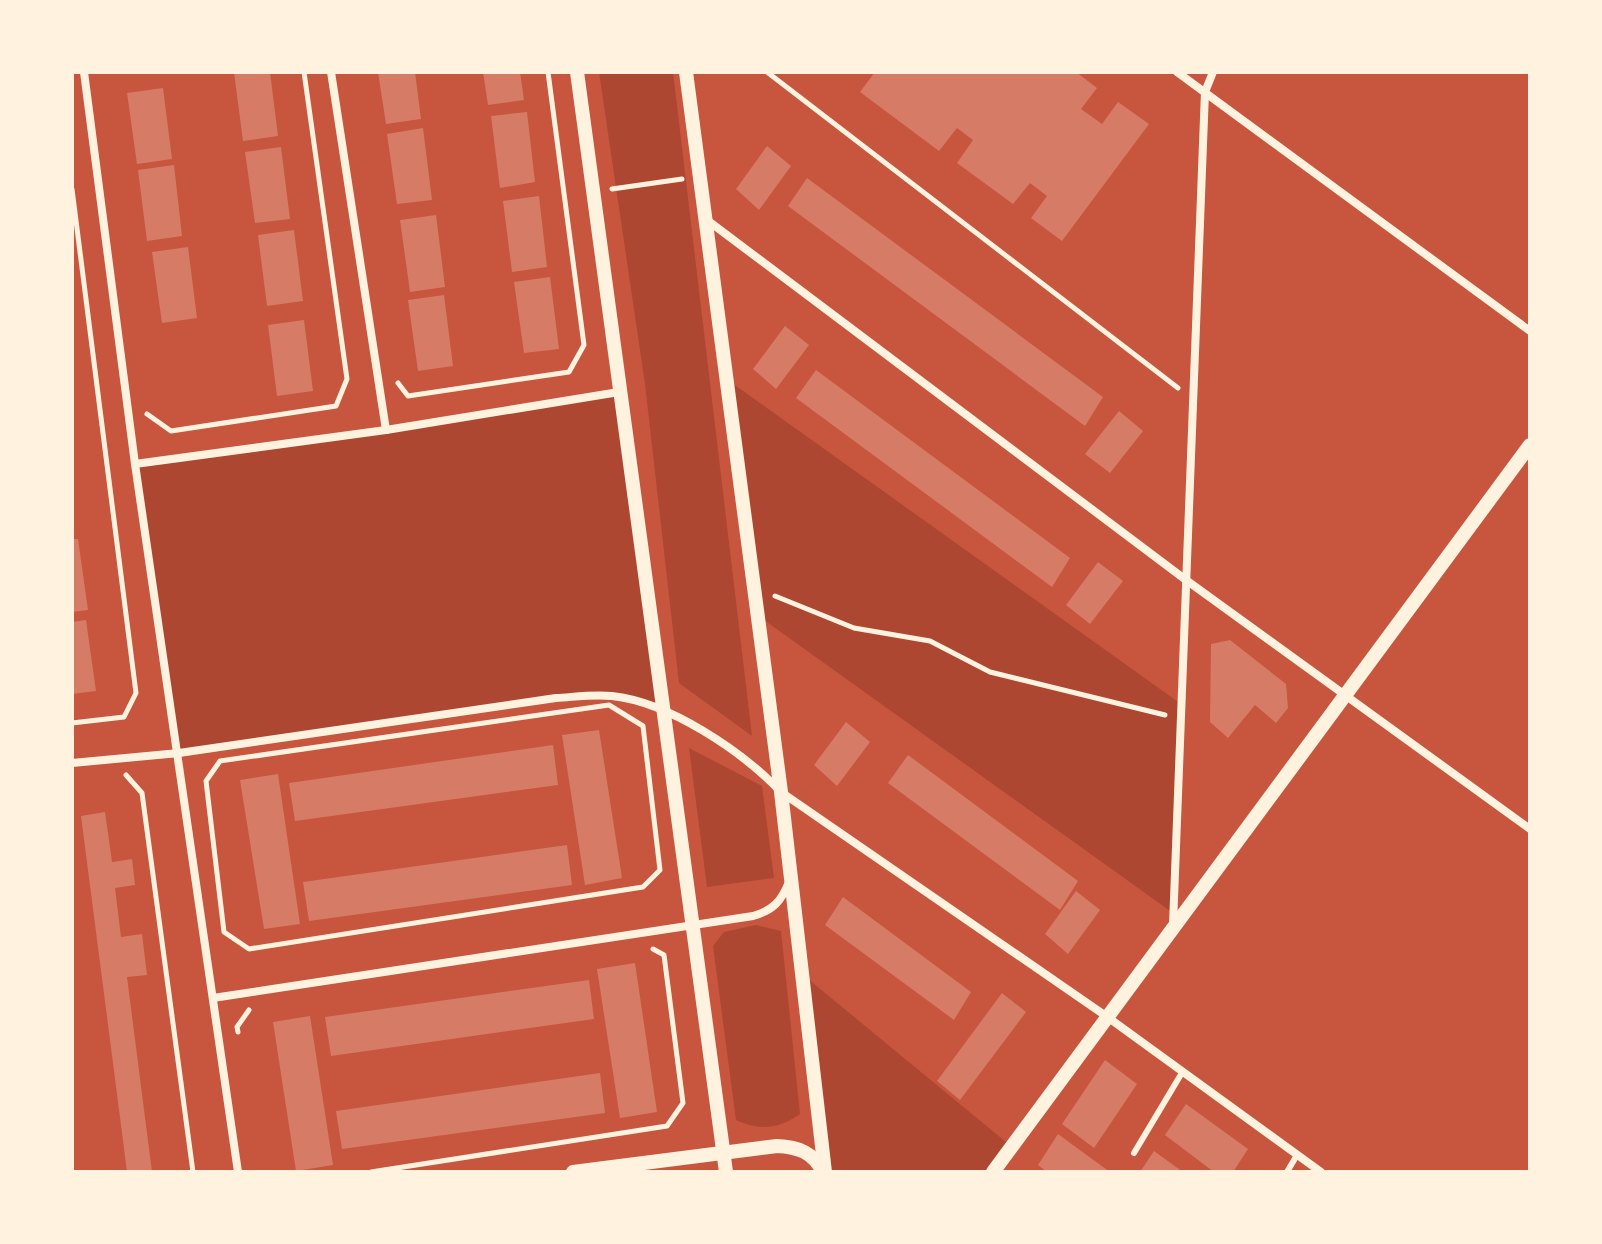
<svg xmlns="http://www.w3.org/2000/svg" width="1602" height="1244" font-family="Inter,sans-serif">
<style>
.green{fill:#ae4732}
.building{fill:#d67c66}
.lines{fill:none;stroke-linecap:round;stroke-linejoin:round}
.path{stroke:#fff3e0;stroke-width:5}
.service{stroke:#fff3e0;stroke-width:6}
.minor{stroke:#fff3e0;stroke-width:8}
.tertiary{stroke:#fff3e0;stroke-width:14}
</style>
<rect width="100%" height="100%" fill="#c8553d"/>
<g class="green">
<polygon points="599,72 673,72 752,736 679,683 645,384"/>
<polygon points="725,378 1181,704 1173,913 757,615"/>
<polygon points="619,392 664,709 612,696 557,698 179,753 135,464"/>
<polygon points="689,748 762,786 774,878 707,887"/>
<path d="M756,925L781,931L800,1114C778,1129 760,1131 736,1120L713,946L724,932Z"/>
<polygon points="802,974 1012,1147 993,1172 825,1172"/>
</g>
<g class="building">
<polygon points="234,72 270,72 278,136 243,141"/>
<polygon points="378,72 415,72 421,119 386,124"/>
<polygon points="483,72 520,72 524,100 488,105"/>
<polygon points="875,72 1076,72 1097,88 1081,109 1102,124 1118,102 1149,124 1062,241 1031,218 1047,196 1030,183 1013,204 957,163 973,140 957,128 939,151 860,92"/>
<polygon points="163,88 172,159 137,164 127,93"/>
<polygon points="527,112 535,182 500,188 491,116"/>
<polygon points="423,128 432,200 397,204 387,134"/>
<polygon points="767,146 791,166 759,210 736,189"/>
<polygon points="281,147 290,219 255,223 245,152"/>
<polygon points="174,165 182,236 147,241 138,170"/>
<polygon points="807,178 1103,397 1085,426 788,206"/>
<polygon points="539,196 547,267 512,272 503,201"/>
<polygon points="436,215 445,287 410,292 400,220"/>
<polygon points="294,230 303,301 267,306 258,235"/>
<polygon points="188,247 197,318 162,323 152,252"/>
<polygon points="550,277 559,349 524,353 514,282"/>
<polygon points="444,295 453,366 418,371 408,300"/>
<polygon points="304,320 313,391 277,396 268,325"/>
<polygon points="785,326 809,345 776,389 753,369"/>
<polygon points="816,370 1070,558 1052,587 796,398"/>
<polygon points="1119,411 1143,431 1110,473 1085,454"/>
<polygon points="72,539 78,539 88,610 72,612"/>
<polygon points="1098,562 1123,581 1090,624 1066,605"/>
<polygon points="86,620 96,691 72,694 72,622"/>
<polygon points="1230,640 1286,684 1288,708 1276,723 1255,705 1228,738 1210,722 1211,644"/>
<polygon points="846,722 870,742 837,786 814,765"/>
<polygon points="599,730 622,878 585,885 562,735"/>
<polygon points="553,745 558,785 295,821 289,783"/>
<polygon points="908,755 1078,881 1060,910 888,783"/>
<polygon points="278,774 300,924 264,929 240,780"/>
<polygon points="105,812 112,862 132,859 135,885 115,888 121,937 142,934 147,975 127,977 152,1172 127,1172 117,1094 81,816"/>
<polygon points="567,845 572,885 309,921 303,882"/>
<polygon points="1076,891 1100,910 1068,954 1045,934"/>
<polygon points="843,897 971,992 954,1020 825,925"/>
<polygon points="635,963 657,1112 620,1118 597,969"/>
<polygon points="589,980 594,1019 331,1056 325,1017"/>
<polygon points="1002,993 1026,1012 960,1100 937,1081"/>
<polygon points="310,1016 333,1165 296,1171 273,1022"/>
<polygon points="1105,1060 1137,1084 1094,1148 1062,1124"/>
<polygon points="600,1073 605,1113 342,1149 336,1111"/>
<polygon points="1186,1104 1248,1149 1233,1172 1214,1172 1165,1135"/>
<polygon points="1058,1134 1088,1156 1110,1172 1047,1172 1038,1165"/>
<polygon points="1154,1151 1183,1172 1140,1172"/>
</g>
<g class="lines">
<g class="path">
<polyline points="767,72 1178,388"/>
<polyline points="72,189 136,693 124,717 72,723"/>
<polyline points="612,189 682,179"/>
<polyline points="398,383 408,396 569,372 584,345 548,72"/>
<polyline points="147,414 171,431 336,406 347,379 304,72"/>
<polyline points="775,596 854,628 930,641 990,672 1165,715"/>
<polygon points="609,705 643,726 660,870 643,887 249,949 224,932 206,781 220,761"/>
<polyline points="126,775 142,793 193,1172"/>
<polyline points="238,1032 237,1027 249,1010"/>
<polyline points="371,1172 667,1126 683,1103 664,955 653,949"/>
</g>
<g class="service">
<polyline points="1134,1153 1183,1071"/>
<polyline points="1287,1172 1297,1155"/>
</g>
<g class="minor">
<polyline points="84,72 135,464 238,1172"/>
<polyline points="331,72 386,430"/>
<polyline points="1177,72 1530,331"/>
<polyline points="707,220 1186,580 1530,829"/>
<polyline points="135,464 386,430 619,392"/>
<path d="M72,763L179,753L556,698C574,697 594,694 612,696C669,702 742,751 781,792L1106,1016L1321,1172"/>
<polyline points="1173,925 1205,92 1213,72"/>
<path d="M213,998L753,916C773,910 781,902 789,882"/>
</g>
<g class="tertiary">
<polyline points="577,72 726,1172"/>
<polyline points="686,72 781,792 825,1172"/>
<path d="M573,1172L777,1146C798,1147 813,1152 823,1172"/>
<polyline points="993,1172 1530,445"/>
</g>
</g>
<rect width="1602" height="1244" fill="none" stroke="#fff3e0" stroke-width="148"/>
</svg>
